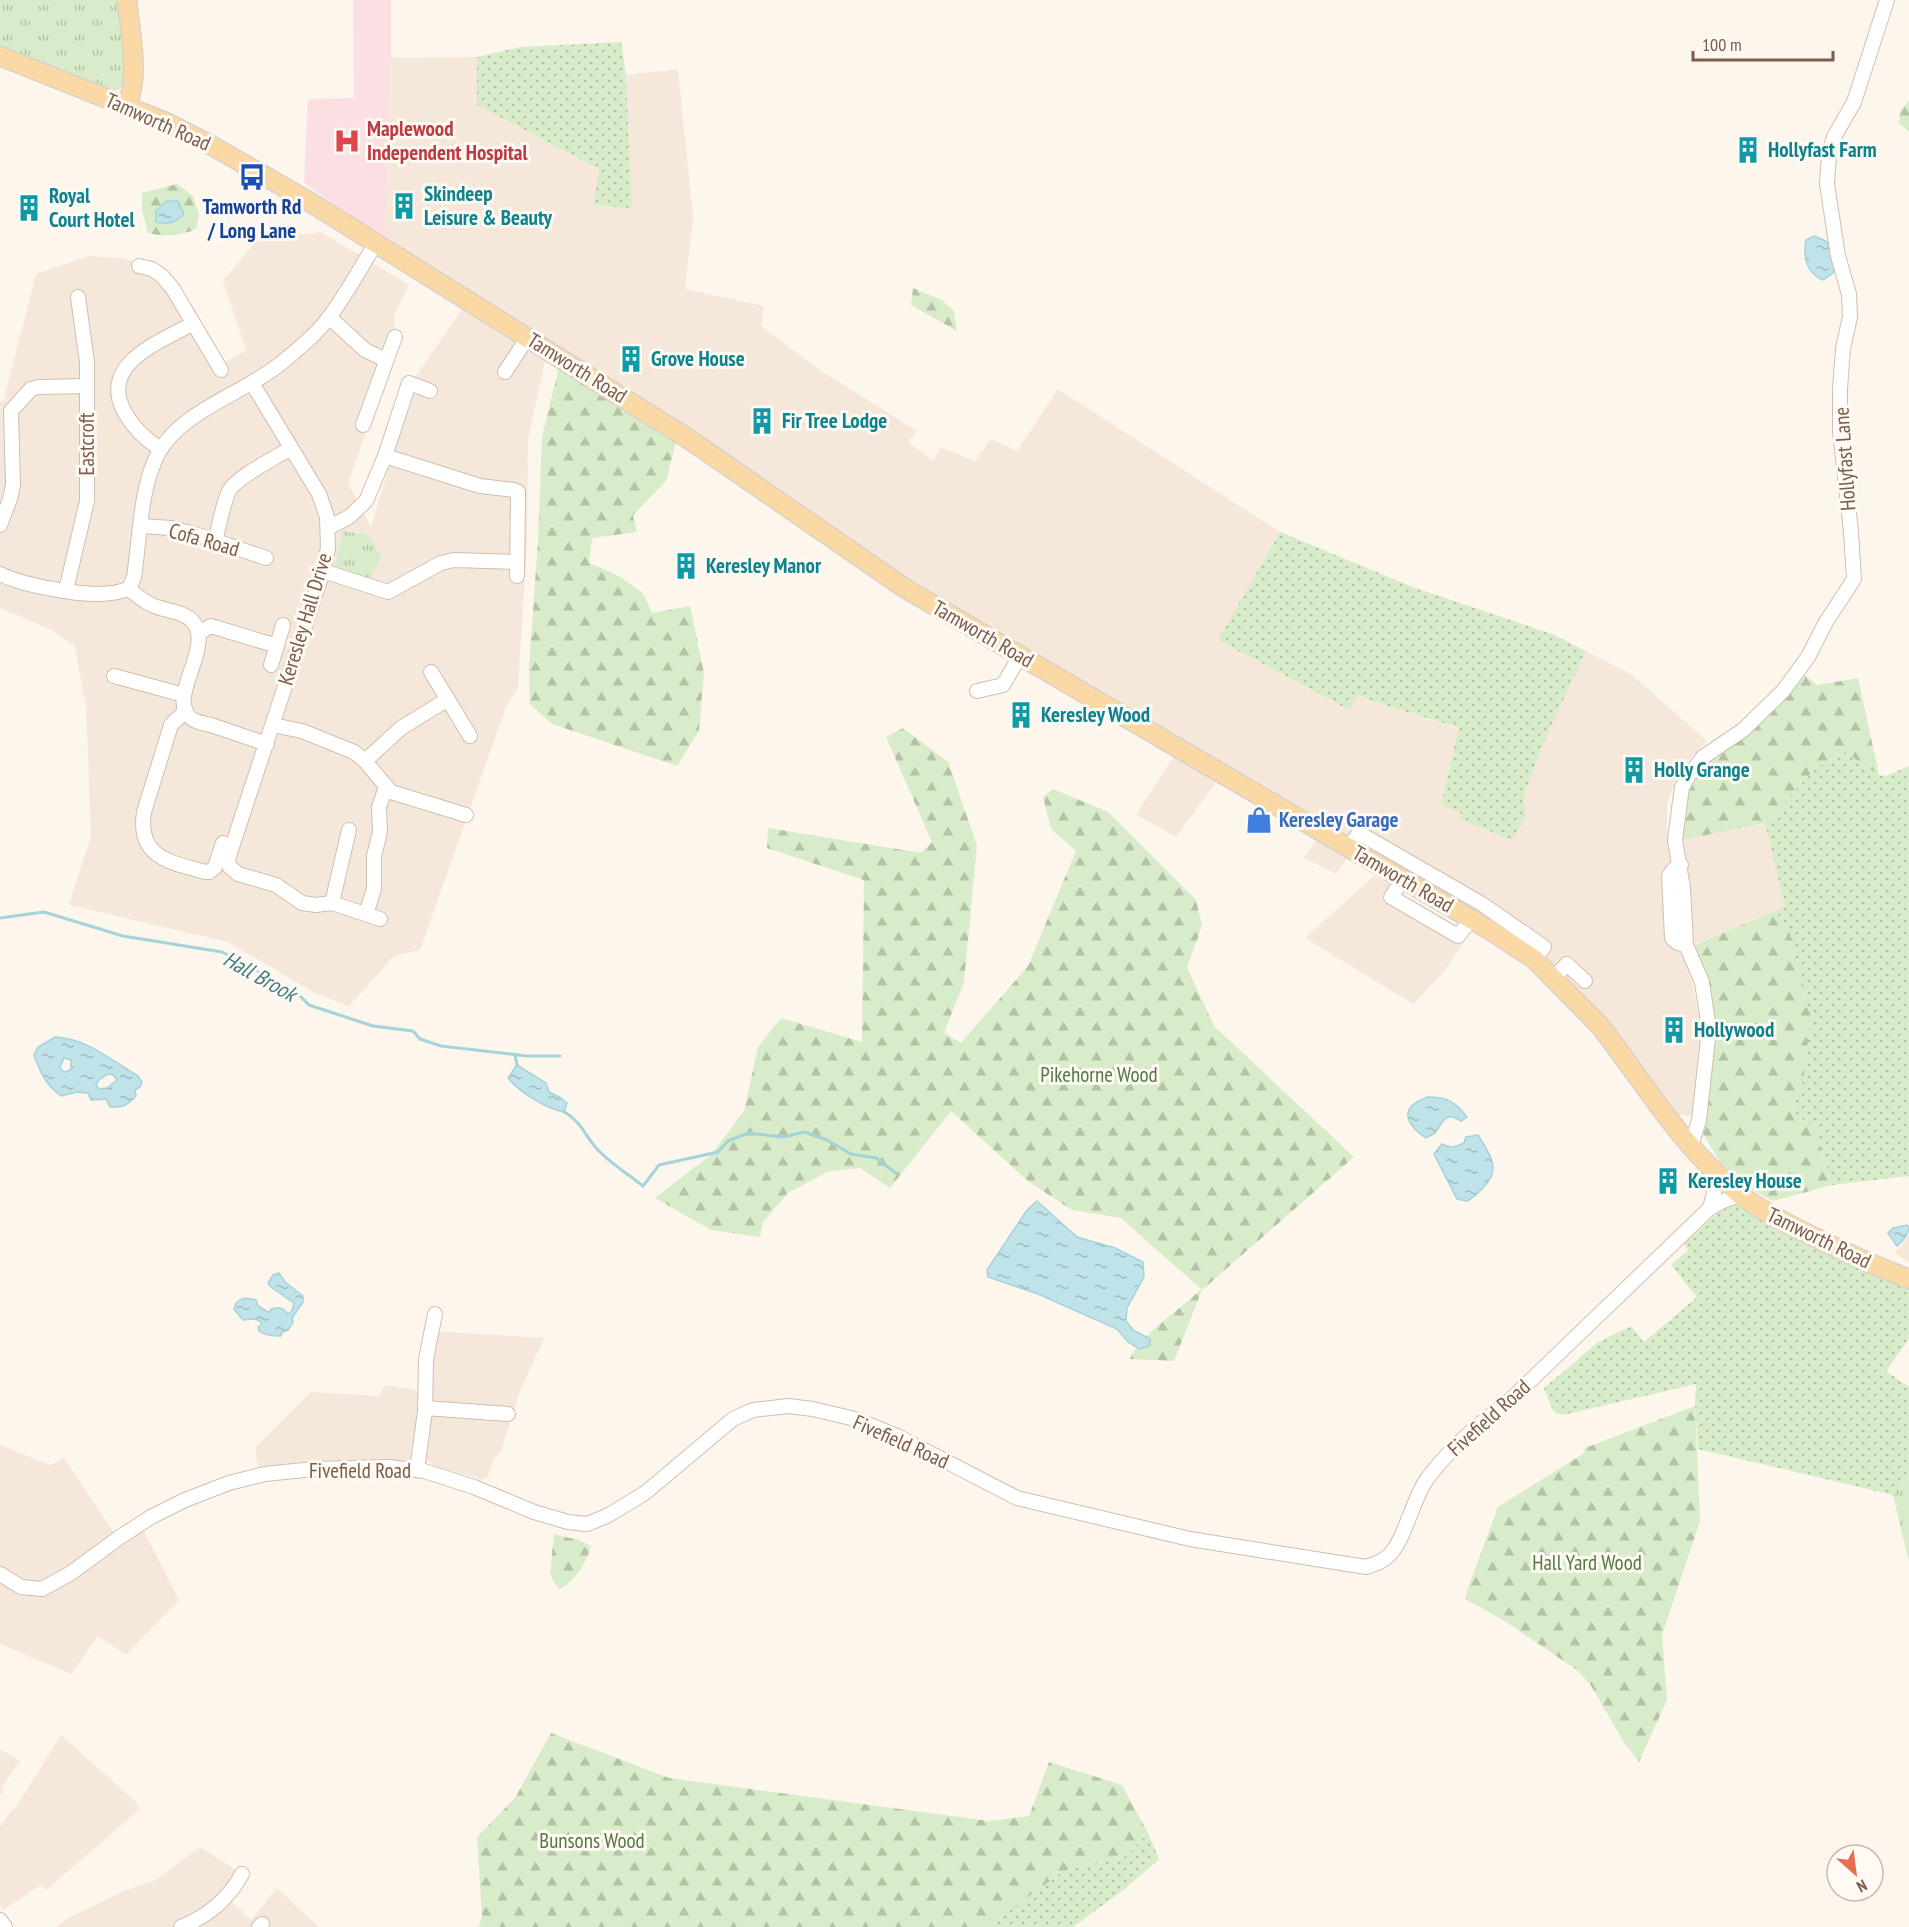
<svg xmlns="http://www.w3.org/2000/svg" width="1909" height="1927" font-family="'PT Sans Narrow',sans-serif">
<style>
.residential{fill:#f5e8da}
.medical{fill:#fbdfe3}
.grass{fill:url(#grass-dots)}
.forest{fill:url(#forest-firs)}
.park{fill:url(#park-tufts)}
.water{fill:url(#water-ripples);stroke:#a5d3da;stroke-width:1.5;fill-rule:evenodd}
.lines{fill:none;stroke-linecap:round;stroke-linejoin:round}
.stream{stroke:#a5d3da;stroke-width:3}
.minor-casing{stroke:#d1beb0;stroke-width:16}
.major-casing{stroke:#dad1cd;stroke-width:21}
.minor{stroke:#fff;stroke-width:14}
.major{stroke:#fbd9a5;stroke-width:18}
.labels{text-anchor:middle;stroke-width:6;stroke-linejoin:round;paint-order:stroke}
.street-label{font-size:21px;fill:#7a5c4d;stroke:#fffaf3}
.health-label{font-size:21px;font-weight:bold;fill:#be3a42;stroke:#fffaf3;text-anchor:start}
.culture-label{font-size:21px;font-weight:bold;fill:#0d838f;stroke:#fffaf3;text-anchor:start}
.transit-label{font-size:21px;font-weight:bold;fill:#164399;stroke:#fffaf3}
.shop-label{font-size:21px;font-weight:bold;fill:#366cbe;stroke:#fffaf3;text-anchor:start}
.park-label{font-size:21px;fill:#537a41;stroke:#fffaf3}
.water-label{font-size:22px;font-style:italic;fill:#437c86;stroke:#fffaf3}
</style>
<defs>
<pattern id="grass-dots" width="8" height="8" patternUnits="userSpaceOnUse" patternTransform="scale(1.5)"><rect width="8" height="8" fill="#d8ecc9"/><path d="M2 2h.1M6 6h.1" fill="none" stroke="#b4c2a5" stroke-width="1.8" stroke-linecap="round"/></pattern>
<pattern id="forest-firs" width="22" height="20" patternUnits="userSpaceOnUse" patternTransform="scale(1.5)"><rect width="22" height="20" fill="#d8ecc9"/><path d="M5 1l3.5 6h-7zM16 11l3.5 6h-7z" fill="#b4c2a5"/></pattern>
<pattern id="park-tufts" width="24" height="20" patternUnits="userSpaceOnUse" patternTransform="scale(1.5)"><rect width="24" height="20" fill="#d8ecc9"/><path d="M3 7l-1-3M5 7V3M7 7l1-3M15 17l-1-3M17 17v-4M19 17l1-3" fill="none" stroke="#b4c2a5"/></pattern>
<pattern id="water-ripples" width="26" height="14" patternUnits="userSpaceOnUse" patternTransform="scale(1.5)"><rect width="26" height="14" fill="#bfe3e8"/><path d="M2 4q2-2 4 0t4 0M15 11q2-2 4 0t4 0" fill="none" stroke="#a0bbbe"/></pattern>
</defs>
<rect width="100%" height="100%" fill="#fdf6ec"/>
<g class="residential">
<polygon points="477,57 477,105 599,169 631,208 626,75 678,69 693,217 685,289 764,306 761,326 820,370 917,431 908,442 934,461 940,447 975,461 991,439 1017,451 1058,389 1280,532 1218,640 1348,710 1357,694 1375,702 1459,729 1441,803 1462,814 1460,819 1523,798 1546,737 1586,651 1632,675 1707,741 1689,759 1676,779 1667,804 1667,828 1670,842 1765,823 1785,907 1681,950 1693,986 1702,1034 1694,1115 1674,1115 1539,957 1545,945 1363,834 1336,874 1304,858 1325,828 1226,768 1176,837 1136,815 1182,744 884,568 385,236 391,58"/>
<polygon points="321,232 409,285 394,316 397,344 348,483 371,527 416,376 462,309 545,362 528,439 527,545 518,688 507,704 420,950 394,956 349,1006 315,993 228,942 69,905 91,836 86,706 74,643 72,645 52,630 0,608 0,402 4,400 36,274 89,256 119,258 144,263 164,272 219,366 246,350 223,281 257,240"/>
<polygon points="1374,876 1392,885 1384,897 1464,942 1442,974 1413,1004 1305,938"/>
<polygon points="1909,1234 1909,1262 1896,1254 1896,1250 1901,1247"/>
<polygon points="433,1331 544,1338 520,1391 501,1451 494,1458 488,1476 483,1480 434,1466 430,1462 411,1459 406,1464 308,1463 258,1467 255,1448 311,1392 380,1396 384,1385 425,1392"/>
<polygon points="0,1445 50,1465 64,1458 121,1543 143,1529 179,1600 126,1655 98,1636 71,1674 0,1644"/>
<polygon points="61,1735 134,1800 140,1809 46,1890 41,1885 3,1910 0,1904 0,1826 22,1798"/>
<polygon points="0,1749 21,1762 16,1766 3,1786 3,1790 0,1795"/>
<polygon points="200,1847 242,1874 227,1897 251,1920 277,1888 319,1927 56,1927 70,1917 124,1891 154,1881"/>
</g>
<polygon class="medical" points="353,0 391,0 391,58 385,236 348,214 304,183 308,99 354,98"/>
<g class="grass">
<polygon points="621,42 626,75 632,208 594,205 599,169 477,105 477,57 520,47"/>
<polygon points="1280,532 1413,587 1552,634 1586,651 1546,737 1523,798 1526,815 1512,840 1460,819 1462,814 1441,804 1459,728 1375,702 1358,695 1349,710 1218,640"/>
<polygon points="1845,752 1879,775 1886,776 1909,766 1909,1176 1832,1185 1816,1130 1792,1111 1803,1080 1788,927 1775,911 1785,907 1765,823 1817,767"/>
<polygon points="1736,1205 1849,1263 1909,1289 1909,1339 1886,1371 1909,1387 1909,1475 1893,1495 1698,1449 1695,1406 1696,1384 1563,1415 1553,1411 1544,1388 1597,1343 1631,1326 1644,1342 1697,1297 1671,1265 1688,1250 1684,1244 1723,1208"/>
<polygon points="1148,1833 1159,1859 1126,1888 1073,1927 994,1927 996,1921 1063,1871 1126,1856"/>
</g>
<g class="forest">
<polygon points="1909,101 1909,132 1899,123 1900,111"/>
<path d="M177,184L193,196L199,215L196,229C180,236 165,237 148,233L142,209V193Z"/>
<polygon points="913,288 942,300 954,311 957,331 911,305"/>
<polygon points="559,367 676,442 666,481 633,515 637,532 592,538 589,563 617,575 643,593 652,613 690,606 704,673 699,731 677,766 552,724 530,704 529,668 538,541 542,437"/>
<polygon points="1801,672 1817,685 1858,678 1879,775 1845,752 1817,767 1765,823 1682,840 1681,827 1685,799 1703,766 1739,740"/>
<path d="M903,728L948,762L977,845L964,982L944,1033L961,1043L1028,966L1076,851L1051,829L1043,797L1053,789L1108,812L1196,900L1202,926L1187,967L1214,1026L1354,1157L1202,1290L1174,1361L1130,1359C1139,1335 1183,1308 1201,1289L1121,1218L1072,1210L1029,1182L951,1111L890,1188L860,1168L829,1171L788,1193L763,1222L760,1237L711,1230L655,1198L712,1154L744,1111L758,1047L781,1018L862,1042L864,880L767,848L768,828L921,853L932,842L886,737Z"/>
<polygon points="1775,911 1788,927 1811,1017 1803,1080 1792,1111 1816,1130 1832,1185 1773,1201 1739,1183 1720,1162 1701,1130 1716,1032 1711,1002 1692,946"/>
<polygon points="1695,1406 1700,1521 1662,1635 1667,1700 1639,1762 1622,1739 1590,1684 1577,1670 1503,1620 1465,1599 1468,1588 1498,1507 1583,1454 1585,1448"/>
<path d="M554,1534L579,1540L591,1546C586,1563 575,1582 559,1589L550,1574Z"/>
<polygon points="551,1733 669,1778 989,1821 1029,1816 1049,1762 1122,1785 1148,1833 1126,1856 1063,1871 996,1921 994,1927 479,1927 482,1915 477,1837 515,1798"/>
</g>
<g class="park">
<polygon points="0,0 122,0 127,79 119,90 107,90 0,46"/>
<polygon points="341,531 368,535 381,557 370,579 334,566 341,542"/>
<polygon points="1909,1475 1909,1562 1893,1495"/>
</g>
<g class="water">
<path d="M167,201H178L184,214C175,223 168,225 156,222V211Z"/>
<path d="M1814,236C1834,242 1838,254 1833,273L1823,280C1806,274 1803,255 1806,240Z"/>
<path d="M55,1037C89,1039 110,1060 138,1076L142,1082L140,1087L135,1090L136,1096C128,1105 122,1108 110,1107L106,1099L91,1100L88,1093L77,1092L61,1096C46,1085 40,1072 34,1055L38,1047ZM64,1058L71,1060V1069L66,1072L62,1071L60,1067ZM108,1074L113,1075L117,1080L107,1088L99,1089L96,1085L99,1080Z"/>
<path d="M517,1065L546,1083L549,1092L561,1098L567,1103L564,1112C547,1109 519,1092 508,1078Z"/>
<path d="M1428,1097C1447,1097 1456,1102 1467,1117L1461,1121C1444,1110 1443,1123 1435,1133C1433,1135 1429,1136 1426,1138C1404,1123 1399,1107 1428,1097Z"/>
<path d="M1478,1135C1490,1155 1503,1169 1482,1189C1477,1194 1473,1198 1467,1201L1457,1199L1434,1154L1442,1144C1451,1149 1456,1147 1464,1143L1466,1137Z"/>
<polygon points="1037,1201 1077,1237 1115,1248 1143,1262 1144,1277 1127,1308 1126,1321 1133,1330 1150,1339 1149,1346 1140,1349 1128,1342 1117,1329 1038,1294 988,1277 987,1270 1027,1210"/>
<path d="M1907,1225L1909,1227C1909,1233 1902,1243 1897,1246L1888,1233L1893,1228Z"/>
<path d="M279,1273L285,1282L303,1296V1302L292,1318L293,1322L288,1330L282,1332L281,1336C273,1336 266,1336 259,1331L258,1327L262,1324L260,1321L254,1319L243,1320L234,1309C237,1297 245,1297 256,1300L258,1306L268,1312H270L271,1309C279,1307 283,1307 288,1314L292,1311L294,1303L271,1287L268,1283L273,1275Z"/>
</g>
<g class="lines">
<g class="stream">
<polyline points="0,918 44,912 123,936 222,952 296,992 309,1005 373,1026 413,1031 420,1039 441,1046 527,1056 560,1056"/>
<polyline points="515,1055 517,1065"/>
<path d="M563,1111C583,1123 584,1135 598,1150C610,1163 628,1174 643,1186L659,1165L718,1152L728,1141L748,1133L783,1137L804,1132L827,1140L851,1154L876,1158L897,1174"/>
</g>
<defs>
<g id="minor">
<polyline points="139,266 152,269 162,276 173,289 221,370"/>
<polyline points="329,317 365,350 386,360"/>
<polyline points="505,372 528,337"/>
<polyline points="252,383 319,494 327,517 328,548 323,571 228,859 229,866 238,874 276,885 302,903 316,905 332,903 380,919"/>
<polyline points="363,425 395,337"/>
<path d="M160,449C145,439 134,429 125,413C98,364 158,343 192,324"/>
<polyline points="385,456 480,486 514,490 518,492 517,576"/>
<polyline points="0,525 10,499 13,485 11,411 31,389 39,387 87,386"/>
<polyline points="141,526 171,528 195,534 266,558"/>
<polyline points="328,528 349,517 366,501 385,456 409,383 430,391"/>
<path d="M215,541C219,527 223,503 229,491C236,477 277,457 291,448"/>
<polyline points="323,571 388,592 441,563 454,560 517,562"/>
<path d="M0,574C24,586 85,597 111,593C117,593 123,590 129,589L134,577C140,538 140,486 159,452C182,411 244,393 280,364C297,350 317,334 330,316C347,293 361,267 376,243"/>
<path d="M129,589C136,595 143,601 152,605C164,611 185,611 194,623C213,649 165,701 192,719C198,723 207,724 214,726C231,732 249,738 267,744"/>
<polyline points="66,590 87,501 87,362 78,297"/>
<polyline points="199,633 211,626 277,646"/>
<polyline points="271,665 283,625"/>
<polyline points="431,672 470,736"/>
<polyline points="114,676 184,695"/>
<polyline points="977,691 1003,685 1020,656"/>
<path d="M186,710L171,725L144,812C137,858 170,862 205,872H209L215,867L223,843"/>
<polyline points="273,725 302,731 354,752 365,761 391,792 466,815"/>
<polyline points="365,761 401,728 448,699"/>
<polyline points="1349,847 1359,833 1482,904 1544,947 1534,959"/>
<polyline points="1681,865 1673,870 1669,876 1672,938 1678,943 1686,945"/>
<polyline points="1403,880 1391,897 1458,936 1472,919"/>
<polyline points="332,903 349,830"/>
<polyline points="366,914 374,889 374,856 380,832 379,807 386,787"/>
<polyline points="1554,978 1567,964 1585,981"/>
<polyline points="1691,1147 1699,1120 1709,1029 1702,982 1686,945 1683,888 1675,840 1679,809 1682,787 1689,775 1703,757 1743,730 1783,691 1808,657 1826,622 1854,579 1851,532 1840,431 1840,389 1843,348 1850,317 1849,294 1838,256 1827,184 1829,153 1834,137 1854,102 1887,0"/>
<polyline points="1710,1208 1714,1193 1712,1170"/>
<polyline points="425,1408 508,1414"/>
<polyline points="417,1470 425,1411 426,1359 435,1314"/>
<path d="M0,1574L21,1587L42,1589L71,1573L120,1537L151,1517L185,1500L229,1483L265,1474L314,1469L388,1467L424,1471L474,1487L534,1512L568,1522L587,1524L607,1516L645,1493L733,1419L753,1410L788,1406L813,1409L855,1419L897,1436L1017,1498L1190,1539L1366,1567C1373,1565 1381,1562 1387,1557C1404,1544 1412,1500 1427,1479C1449,1450 1473,1427 1504,1406L1710,1208L1723,1201L1740,1195"/>
<polyline points="0,1920 5,1927"/>
<path d="M181,1927C208,1916 228,1900 242,1874"/>
<polyline points="259,1927 262,1924"/>
</g>
<g id="major">
<path d="M127,0C130,35 140,73 127,106"/>
<path d="M0,56L168,123L209,144L310,202L687,438L906,589L1493,932L1534,959L1601,1027C1644,1083 1682,1147 1738,1193C1756,1208 1776,1217 1796,1228C1833,1247 1870,1264 1909,1279"/>
</g>
</defs>
<use href="#minor" class="minor-casing"/>
<use href="#major" class="major-casing"/>
<use href="#minor" class="minor"/>
<use href="#major" class="major"/>
</g>
<defs>
<symbol id="hospital-bare" viewBox="-9 -9 18 18"><path d="M-5-5h3v3.5h4V-5h3V5h-3V1.5h-4V5h-3Z" fill="#e0444e" stroke="#fffaf3" stroke-width="2.5" paint-order="stroke"/></symbol>
<symbol id="building-bare" viewBox="-9 -9 18 18"><path d="M-4-6H4V6H1V3H-1V6H-4ZM-2.5-4.3h1.7v1.8h-1.7ZM.8-4.3h1.7v1.8H.8ZM-2.5-1h1.7V.8h-1.7ZM.8-1h1.7V.8H.8Z" fill="#0f9aa8" stroke="#fffaf3" stroke-width="2.5" paint-order="stroke"/></symbol>
<symbol id="bus-bare" viewBox="-9 -9 18 18"><path d="M-5-6H5V4H4V6H2V4H-2V6H-4V4H-5ZM-3.5-4V0h7V-4ZM-3.5 1.2v1.5H-2V1.2ZM2 1.2v1.5H3.5V1.2Z" fill="#1a4fb4" stroke="#fffaf3" stroke-width="2.5" paint-order="stroke"/></symbol>
<symbol id="shop-bare" viewBox="-9 -9 18 18"><path d="M-5-2.5h2.3a2.7 3.5 0 0 1 5.4 0H5L5.5 6h-11ZM-1.5-2.5h3a1.5 2.3 0 0 0-3 0Z" fill="#3f7fe0" stroke="#fffaf3" stroke-width="2.5" paint-order="stroke"/></symbol>
</defs>
<g fill-rule="evenodd">
<use href="#hospital-bare" x="328" y="122" width="38" height="38"/>
<use href="#building-bare" x="1729" y="131" width="38" height="38"/>
<use href="#bus-bare" x="233" y="158" width="38" height="38"/>
<use href="#building-bare" x="385" y="187" width="38" height="38"/>
<use href="#building-bare" x="10" y="189" width="38" height="38"/>
<use href="#building-bare" x="612" y="340" width="38" height="38"/>
<use href="#building-bare" x="743" y="402" width="38" height="38"/>
<use href="#building-bare" x="667" y="547" width="38" height="38"/>
<use href="#building-bare" x="1002" y="696" width="38" height="38"/>
<use href="#building-bare" x="1615" y="751" width="38" height="38"/>
<use href="#shop-bare" x="1240" y="801" width="38" height="38"/>
<use href="#building-bare" x="1655" y="1011" width="38" height="38"/>
<use href="#building-bare" x="1649" y="1162" width="38" height="38"/>
</g>
<g class="labels">
<g class="street-label">
<text transform="translate(158 122) rotate(24)" y="7">Tamworth Road</text>
<text transform="translate(577 368) rotate(32)" y="7">Tamworth Road</text>
<text transform="translate(87 444) rotate(-90)" y="7">Eastcroft</text>
<text transform="translate(1845 459) rotate(-94)" y="7">Hollyfast Lane</text>
<text transform="translate(204 540) rotate(16)" y="7">Cofa Road</text>
<text transform="translate(305 619) rotate(-73)" y="7">Keresley Hall Drive</text>
<text transform="translate(983 634) rotate(30)" y="7">Tamworth Road</text>
<text transform="translate(1403 879) rotate(30)" y="7">Tamworth Road</text>
<text transform="translate(1819 1238) rotate(26)" y="7">Tamworth Road</text>
<text transform="translate(1489 1418) rotate(-42)" y="7">Fivefield Road</text>
<text transform="translate(901 1442) rotate(24)" y="7">Fivefield Road</text>
<text x="360" y="1478">Fivefield Road</text>
</g>
<g class="health-label">
<text x="367" y="136">Maplewood<tspan x="367" dy="24">Independent Hospital</tspan></text>
</g>
<g class="culture-label">
<text x="1768" y="157">Hollyfast Farm</text>
<text x="424" y="201">Skindeep<tspan x="424" dy="24">Leisure &amp; Beauty</tspan></text>
<text x="49" y="203">Royal<tspan x="49" dy="24">Court Hotel</tspan></text>
<text x="651" y="366">Grove House</text>
<text x="782" y="428">Fir Tree Lodge</text>
<text x="706" y="573">Keresley Manor</text>
<text x="1041" y="722">Keresley Wood</text>
<text x="1654" y="777">Holly Grange</text>
<text x="1694" y="1037">Hollywood</text>
<text x="1688" y="1188">Keresley House</text>
</g>
<g class="transit-label">
<text x="252" y="214">Tamworth Rd<tspan x="252" dy="24">/ Long Lane</tspan></text>
</g>
<g class="shop-label">
<text x="1279" y="827">Keresley Garage</text>
</g>
<g class="park-label">
<text x="1099" y="1082">Pikehorne Wood</text>
<text x="1587" y="1570">Hall Yard Wood</text>
<text x="592" y="1848">Bunsons Wood</text>
</g>
<g class="water-label">
<text transform="translate(260 976) rotate(29)" y="8">Hall Brook</text>
</g>
</g>
<g transform="translate(1855 1873) rotate(152)"><circle r="28" fill="#fffaf3" stroke="#cabbb1" stroke-width="1.5"/>
<path d="M0-4.5L10 22L0 15L-10 22Z" fill="#e76f51"/>
<text y="-9" font-size="16" font-weight="bold" text-anchor="middle" fill="#7a5c4d">N</text>
</g>
<path d="M1693 51v9h140v-9" fill="none" stroke="#7a5c4d" stroke-width="3"/>
<text x="1702" y="51" font-size="18" fill="#7a5c4d" stroke="#fffaf3" stroke-width="4.5" paint-order="stroke">100 m</text>
</svg>
